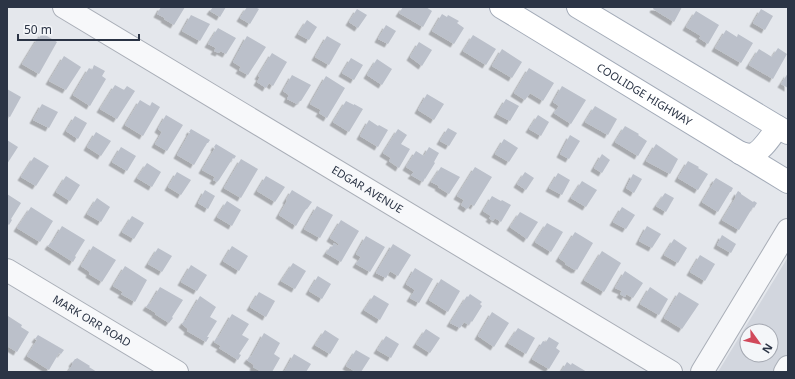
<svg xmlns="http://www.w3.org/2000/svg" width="795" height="379" font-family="'Noto Sans',sans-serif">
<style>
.built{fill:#d2d6de;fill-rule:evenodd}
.building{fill:#bbc0ca;filter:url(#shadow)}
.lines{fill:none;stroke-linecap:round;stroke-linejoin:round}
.minor-casing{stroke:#a9aeb7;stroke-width:24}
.major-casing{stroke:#a3abb8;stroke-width:24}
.minor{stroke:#f7f8fa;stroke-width:22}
.major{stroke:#fff;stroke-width:22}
.labels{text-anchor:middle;stroke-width:3;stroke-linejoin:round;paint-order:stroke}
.street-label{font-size:11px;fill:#2b3445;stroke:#f4f6f9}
</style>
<defs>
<filter id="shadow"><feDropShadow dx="-3.5" dy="3.5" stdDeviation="0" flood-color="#0004"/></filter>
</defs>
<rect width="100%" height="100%" fill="#e4e7ec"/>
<path class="built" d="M788,257V372H718ZM747,331H771V355H747Z"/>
<g class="building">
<polygon points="161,7 185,7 174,25 164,19 165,18 157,14"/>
<polygon points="213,7 226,7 220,17 210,11"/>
<polygon points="247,7 255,7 259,9 250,24 240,18"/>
<polygon points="403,7 426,7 432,11 423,27 399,13"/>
<polygon points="654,7 682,7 674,22 653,9"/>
<polygon points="357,9 367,15 358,28 349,22"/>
<polygon points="761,9 773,16 765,30 753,23"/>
<polygon points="696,11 719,25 708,44 699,38 701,36 686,27"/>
<polygon points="442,14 447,17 448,15 459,21 457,23 464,28 454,44 432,31"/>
<polygon points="191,15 210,24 200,41 182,31"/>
<polygon points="307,20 317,27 309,40 298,34"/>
<polygon points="386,25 396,31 388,44 378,39"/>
<polygon points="218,28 236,38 226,54 220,51 219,53 214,51 216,48 208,44"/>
<polygon points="726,30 737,37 738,34 753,43 741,63 715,48"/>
<polygon points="42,33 57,42 39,74 22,64 38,38 39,38"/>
<polygon points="473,35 496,49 486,65 463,51"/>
<polygon points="247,36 266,47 248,75 239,70 241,67 233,62"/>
<polygon points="327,36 341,44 329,65 315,57"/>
<polygon points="419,42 432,50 422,66 410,57"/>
<polygon points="778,48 787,54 773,79 749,65 759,49 772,57"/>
<polygon points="502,49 522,62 512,78 492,66"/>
<polygon points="272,53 287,62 273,86 269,83 266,88 257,82 260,77 258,76"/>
<polygon points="64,56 81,67 66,90 49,81"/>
<polygon points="351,58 363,65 354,80 342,73"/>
<polygon points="377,59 392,69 382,85 367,75"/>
<polygon points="94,65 105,71 102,76 106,79 90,106 73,95 89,68 92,70"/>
<polygon points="529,68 554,83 543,101 530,93 525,100 514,93"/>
<polygon points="788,73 788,88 781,84"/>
<polygon points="292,75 311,85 301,101 300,101 297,104 287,99 289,95 283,91"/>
<polygon points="326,76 345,88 327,118 319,113 321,110 310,104"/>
<polygon points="115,85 124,90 127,86 135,91 117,119 100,109"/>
<polygon points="562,86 586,100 571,124 554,113 559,106 553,102"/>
<polygon points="7,89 21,97 10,117 7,116"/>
<polygon points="427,94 444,104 434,120 418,110"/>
<polygon points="506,99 519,106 510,121 497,114"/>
<polygon points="140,100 150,106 152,102 160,107 143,136 125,125"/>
<polygon points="346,101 354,105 354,104 363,109 349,132 333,122"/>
<polygon points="42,104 58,112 49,128 33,120"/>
<polygon points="595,106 617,119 608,135 585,122"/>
<polygon points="166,115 183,125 167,151 155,144 162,132 158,129"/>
<polygon points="538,115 549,122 541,136 529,129"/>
<polygon points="75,116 87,123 78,139 66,131"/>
<polygon points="369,120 378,126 379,125 388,130 378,147 360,136"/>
<polygon points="625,126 639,134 638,135 647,141 638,156 615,142"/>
<polygon points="448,128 457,133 449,146 440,141"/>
<polygon points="191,129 210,140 208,143 207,143 194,165 177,155 190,132 189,132"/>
<polygon points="398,129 407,135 401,144 410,149 399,168 389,161 391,158 383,153"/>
<polygon points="96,132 111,141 101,156 87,147"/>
<polygon points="570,135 580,141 569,159 560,154"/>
<polygon points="504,139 518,148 509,162 495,154"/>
<polygon points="7,140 18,147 7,164"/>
<polygon points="216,144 236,156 234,159 233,158 219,180 217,182 213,180 215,177 202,170 215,148 214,147"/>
<polygon points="656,144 678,159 670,174 646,161"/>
<polygon points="121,147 136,156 127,171 112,162"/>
<polygon points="429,147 439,153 434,162 435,163 425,179 425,178 423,182 411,175 414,172 406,167 416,151 424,156"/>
<polygon points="602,154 610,160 602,173 594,168"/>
<polygon points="34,157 49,166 36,186 21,177"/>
<polygon points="241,159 258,169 241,198 224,188"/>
<polygon points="688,161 699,167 698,168 708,174 698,190 678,178"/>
<polygon points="147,163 161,172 152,187 137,178"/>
<polygon points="441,167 460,177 449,194 438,187 439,186 431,182"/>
<polygon points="475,167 492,177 474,206 471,204 467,209 461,205 464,200 457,196"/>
<polygon points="177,172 191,180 181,195 168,187"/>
<polygon points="525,172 534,178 526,190 517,184"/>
<polygon points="558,173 570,180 562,195 549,188"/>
<polygon points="633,174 642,179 634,193 626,188"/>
<polygon points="66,176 80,185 70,201 56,192"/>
<polygon points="266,176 285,187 275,202 257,191"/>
<polygon points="716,178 733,188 731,192 730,192 718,212 702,202 714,182 713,182"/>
<polygon points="582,181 597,190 586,207 571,198"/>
<polygon points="205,190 215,196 208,209 198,203"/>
<polygon points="292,190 312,202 307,209 306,209 296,226 279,215 287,201 286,200"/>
<polygon points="738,191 741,193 741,194 753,202 754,201 757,203 754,208 753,207 739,230 722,220 736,197 735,196"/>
<polygon points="665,193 674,198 666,212 656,206"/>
<polygon points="7,194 21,203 11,219 12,220 9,225 7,223"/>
<polygon points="492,196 501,201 502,200 511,205 501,222 495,218 493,221 489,218 491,216 483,211"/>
<polygon points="97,198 110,207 101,222 87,214"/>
<polygon points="227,201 241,210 232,226 217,217"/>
<polygon points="317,206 333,215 320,238 304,229"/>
<polygon points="31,207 53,221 40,242 17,228"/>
<polygon points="622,207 635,215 626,229 613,222"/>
<polygon points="520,212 538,222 527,239 510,227"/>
<polygon points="132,216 144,223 134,239 122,232"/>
<polygon points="341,220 359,231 341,262 326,253 331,246 332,247 334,243 338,246 339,244 330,238"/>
<polygon points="547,223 563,232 551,252 535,242"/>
<polygon points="62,226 85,240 75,256 76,257 73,262 48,246 51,242 52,243"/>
<polygon points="647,226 661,234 652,248 639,241"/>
<polygon points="575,232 593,243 577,270 576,269 575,270 565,264 566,263 559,258"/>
<polygon points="722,235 736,244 731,253 717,245"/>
<polygon points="366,236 385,247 370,272 356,264 361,257 356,254"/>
<polygon points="674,239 687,248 678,263 664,255"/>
<polygon points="393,244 411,255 398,276 390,271 386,278 376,273"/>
<polygon points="93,246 116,260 102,282 89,274 90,272 81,266"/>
<polygon points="232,246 248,256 239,271 223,261"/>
<polygon points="158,248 172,256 162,272 148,264"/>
<polygon points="602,251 621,263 604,292 584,280"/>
<polygon points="700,255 715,264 705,281 690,272"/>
<polygon points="293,263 306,271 295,289 281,281"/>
<polygon points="191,265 207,275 197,291 181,282"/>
<polygon points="125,266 147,280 135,302 121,294 123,292 113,286"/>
<polygon points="415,268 433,279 419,303 410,298 415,290 406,284"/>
<polygon points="625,271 643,283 633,298 626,294 625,297 620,294 622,291 615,288"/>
<polygon points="318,276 331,284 322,299 309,291"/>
<polygon points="441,279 460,291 448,312 429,300"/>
<polygon points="160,287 183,300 172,317 173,318 169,323 155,314 156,313 146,307 149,303 150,304"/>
<polygon points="650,287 668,299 659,315 640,304"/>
<polygon points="259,292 275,301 266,317 250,307"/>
<polygon points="679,292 699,304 682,329 664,318"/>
<polygon points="470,294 482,302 480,304 482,306 472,322 471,321 469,325 464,322 460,328 450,323 467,296 468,297"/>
<polygon points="374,295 389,304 380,320 364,310"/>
<polygon points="200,296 216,307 210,317 217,321 207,337 209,337 206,342 187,331 188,329 182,324 185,320 186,320"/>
<polygon points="492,312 509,323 494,347 478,336"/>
<polygon points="232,314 249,324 242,335 249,339 239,354 241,355 238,360 219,348 221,346 214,342 217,337 218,338"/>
<polygon points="8,316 22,325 21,327 29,332 17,352 7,346 7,318"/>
<polygon points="518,328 535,338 526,354 508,343"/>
<polygon points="426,329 440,338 430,353 416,344"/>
<polygon points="325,330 339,339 330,354 315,345"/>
<polygon points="264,333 280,343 274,354 280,358 272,372 262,372 253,367 254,365 247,360 250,356 251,357"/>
<polygon points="38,335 64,350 61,354 59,353 49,370 27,356 37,340 35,339"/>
<polygon points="386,336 399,344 391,358 377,350"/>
<polygon points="549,337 559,343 556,348 560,351 549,369 532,359 543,341 546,342"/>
<polygon points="356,350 370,358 361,372 356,372 346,366"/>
<polygon points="294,354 311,364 306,372 284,372"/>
<polygon points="77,358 90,366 89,367 97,372 68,372 73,364 72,363 75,359 76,359"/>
<polygon points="567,362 571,365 572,363 587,372 561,372"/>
</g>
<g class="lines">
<defs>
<g id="minor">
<path id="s1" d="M64,7L671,372"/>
<path id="s2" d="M7,270L177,372"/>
<polyline points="702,372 788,230"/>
<polyline points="785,372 788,367"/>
</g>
<g id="major">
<path id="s3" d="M501,7L788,182"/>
<polyline points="578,7 788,133"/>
<path d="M740,153C743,153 747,155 750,155C760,154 772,135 778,127"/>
</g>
</defs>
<use href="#minor" class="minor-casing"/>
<use href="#major" class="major-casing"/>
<use href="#minor" class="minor"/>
<use href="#major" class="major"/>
</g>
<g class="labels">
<g class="street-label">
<text dy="4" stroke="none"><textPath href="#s3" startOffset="168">COOLIDGE HIGHWAY</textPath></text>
<text dy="4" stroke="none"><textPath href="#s1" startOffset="354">EDGAR AVENUE</textPath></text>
<text dy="4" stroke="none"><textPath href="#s2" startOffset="99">MARK ORR ROAD</textPath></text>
</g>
</g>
<rect width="795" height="379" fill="none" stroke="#2b3445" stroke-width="16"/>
<g transform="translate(759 343) rotate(123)"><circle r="19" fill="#f4f6f9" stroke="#a4a8b1"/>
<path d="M0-3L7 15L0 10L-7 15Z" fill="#d1495b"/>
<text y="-6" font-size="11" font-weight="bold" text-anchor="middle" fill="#2b3445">N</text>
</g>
<path d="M18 34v6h121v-6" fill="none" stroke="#2b3445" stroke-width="2"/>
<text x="24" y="34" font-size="12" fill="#2b3445" stroke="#f4f6f9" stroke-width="3" paint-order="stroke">50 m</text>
</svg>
